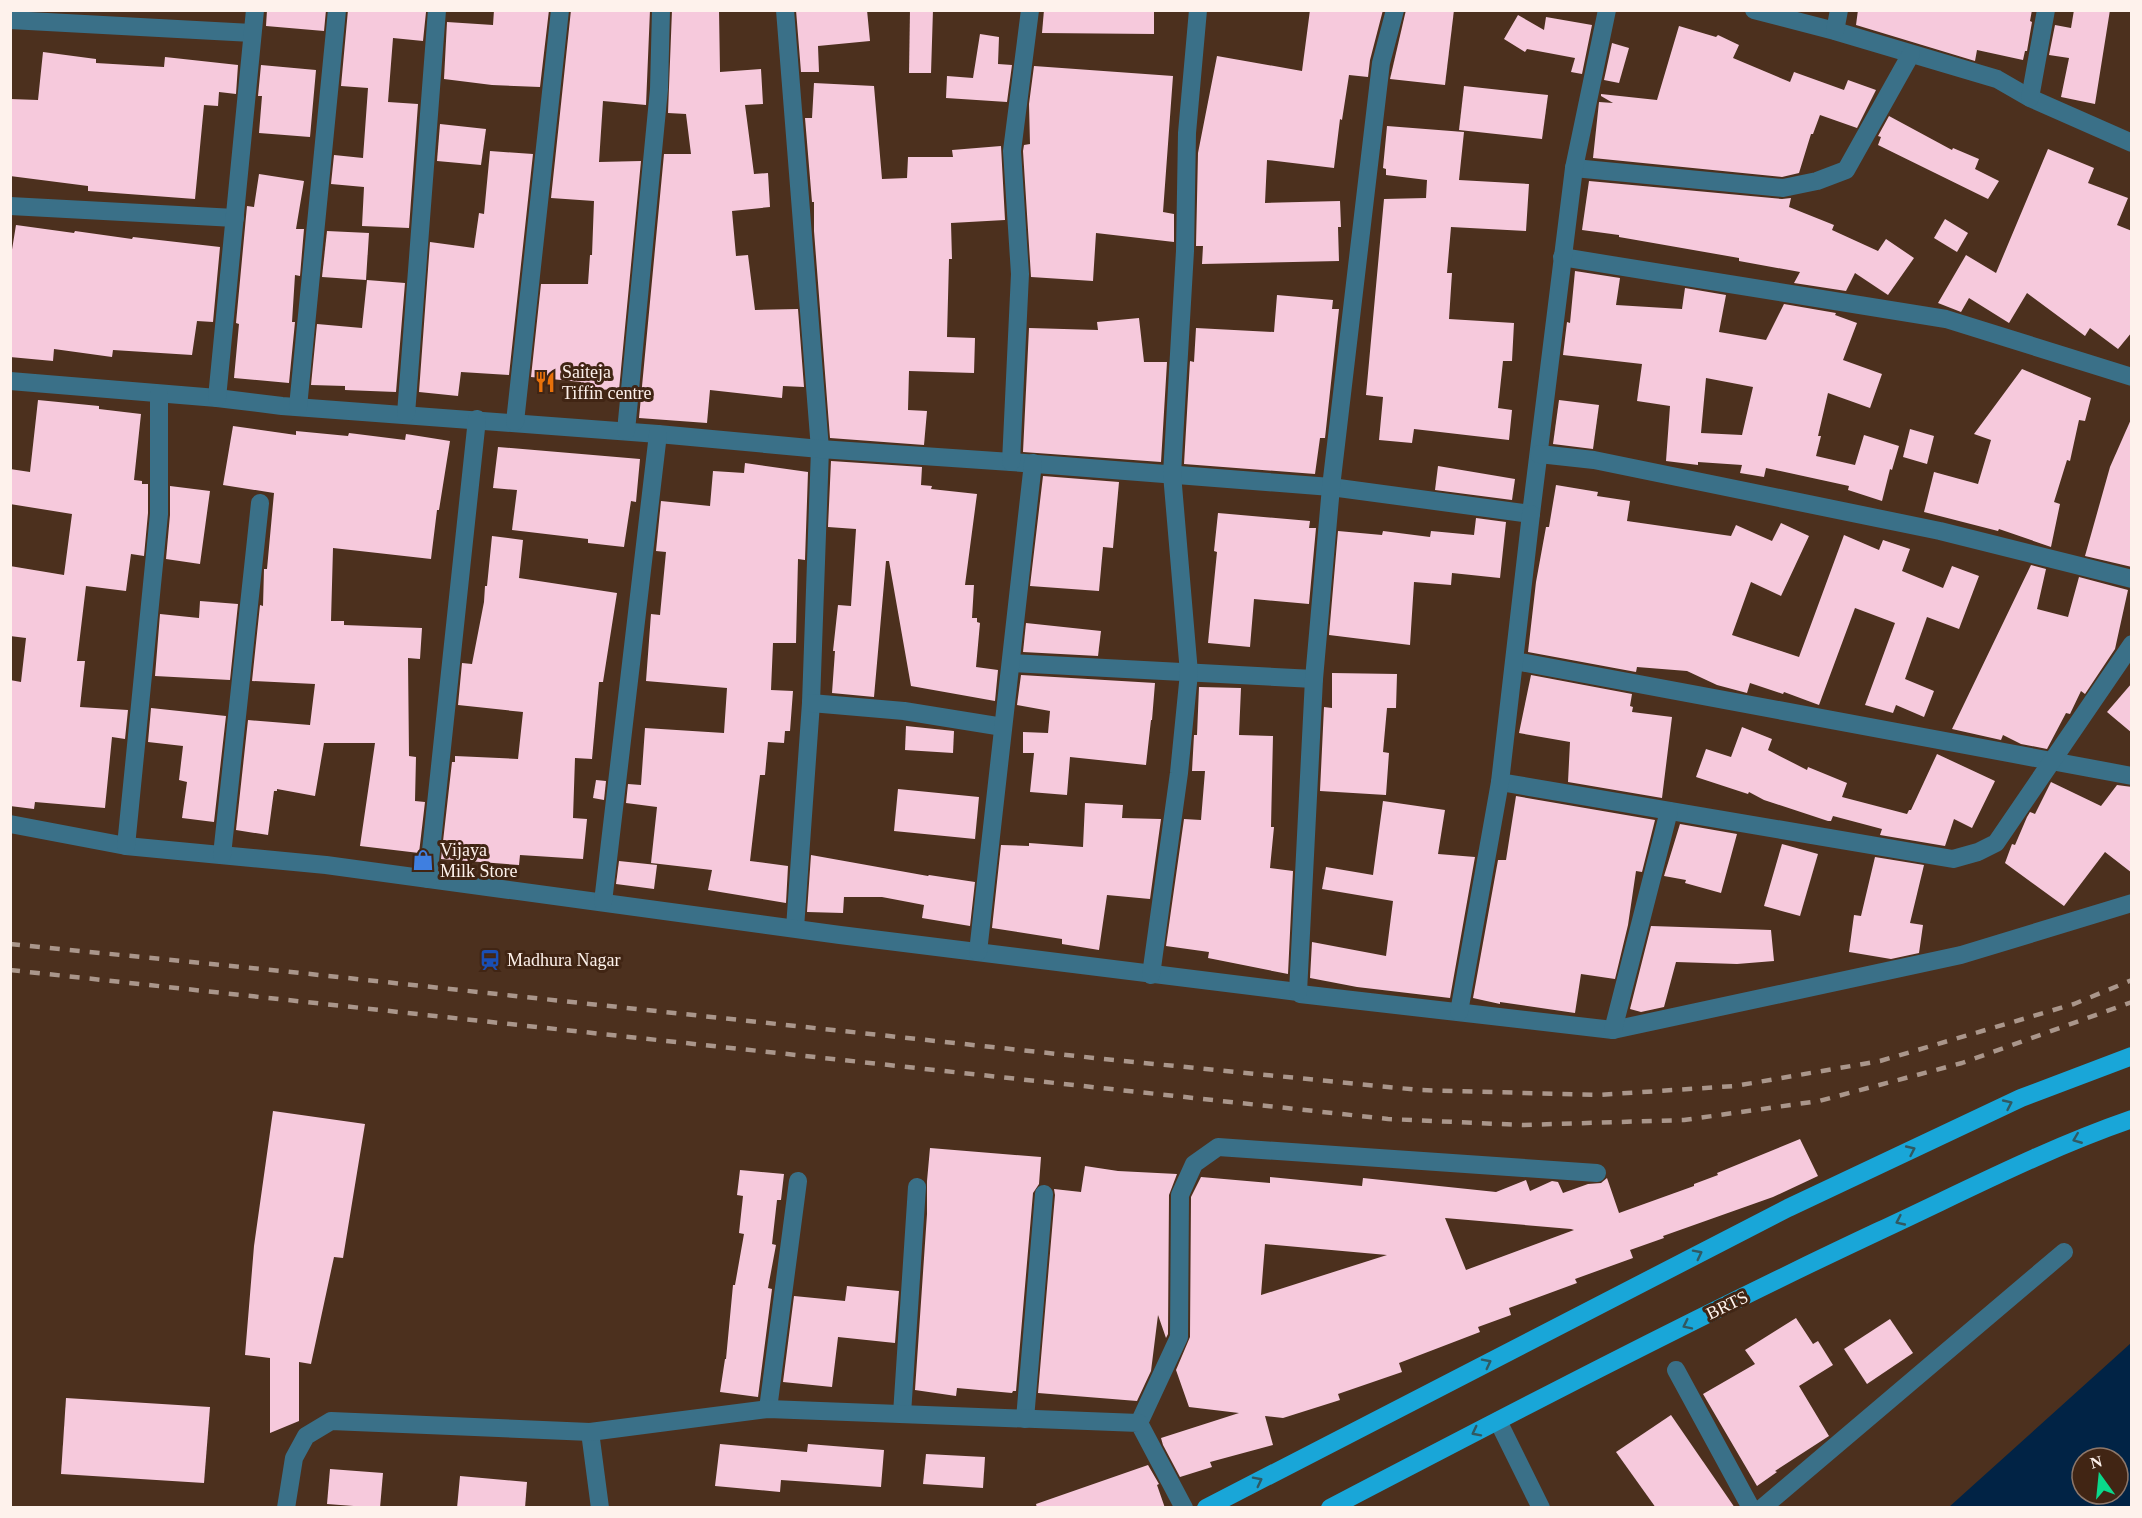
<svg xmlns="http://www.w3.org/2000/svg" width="2142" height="1518" font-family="'Times New Roman',serif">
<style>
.water{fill:#012345;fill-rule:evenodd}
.building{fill:#f6c9dc;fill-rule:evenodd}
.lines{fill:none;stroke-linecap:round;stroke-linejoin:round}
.street{stroke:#3a7088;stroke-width:18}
.primary{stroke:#19a6d8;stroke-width:18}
.rail{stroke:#aa968b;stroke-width:4.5;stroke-dasharray:10 10;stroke-linecap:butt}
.oneway{stroke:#315962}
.labels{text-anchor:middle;stroke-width:6;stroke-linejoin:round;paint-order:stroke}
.poi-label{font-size:18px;fill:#fef2ec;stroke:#412514;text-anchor:start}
.street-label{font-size:18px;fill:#fef2ec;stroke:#412514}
</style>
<rect width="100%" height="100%" fill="#4c301e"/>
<path class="water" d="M2131,1343V1507H1949ZM2082,1458H2118V1494H2082Z"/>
<g class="building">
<polygon points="267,10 326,10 324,31 266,26"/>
<polygon points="348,10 426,12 423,41 393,38 388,102 418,104 409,228 362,226 364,187 331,184 334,155 363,158 368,88 341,86"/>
<polygon points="494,10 549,10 540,87 492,85 444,79 447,22 493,25"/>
<polygon points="571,10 650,10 646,105 603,101 599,162 641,161 619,390 581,389 581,382 531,377 541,284 588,284 590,255 592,255 594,201 551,198"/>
<polygon points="672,10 719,10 720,72 761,69 763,104 745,105 754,174 768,173 770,207 732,211 736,256 748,255 755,310 798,309 804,387 783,386 782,398 710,390 707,423 639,418 664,154 691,154 686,114 668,113"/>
<polygon points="796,10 867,10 870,41 818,46 819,72 801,72"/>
<polygon points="910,10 933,10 931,73 909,73"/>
<polygon points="1044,10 1154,10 1154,34 1042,33"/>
<polygon points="1310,10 1383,10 1370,60 1368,77 1349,75 1342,120 1340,119 1334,168 1267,160 1265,203 1340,201 1341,227 1338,227 1339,261 1202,264 1203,246 1196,246 1198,153 1217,56 1302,71"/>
<polygon points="1406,10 1454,10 1445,85 1390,79"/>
<polygon points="1858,10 2032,10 2030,21 2032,22 2027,51 2025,51 2023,60 1977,50 1975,61 1856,25"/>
<polygon points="2074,10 2110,10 2095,104 2061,97 2069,58 2049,55 2055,25 2071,28"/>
<polygon points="1518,15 1544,30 1546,17 1592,25 1582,74 1571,72 1575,58 1527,49 1525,52 1504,39"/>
<polygon points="1679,26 1716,37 1718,35 1739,45 1733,58 1790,82 1794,72 1844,90 1848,80 1876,90 1857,128 1820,115 1813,134 1811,134 1799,173 1782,177 1593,158 1599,102 1613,103 1601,96 1601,94 1657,100"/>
<polygon points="980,34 999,37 998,64 1012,65 1007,102 946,98 947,76 973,78"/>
<polygon points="1612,43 1629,48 1619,83 1604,80"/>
<polygon points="43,52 96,59 96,63 164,67 165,57 238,65 236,94 219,92 218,106 204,105 195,199 88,191 88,186 10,176 10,99 38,100"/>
<polygon points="261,65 316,70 310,137 259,133 262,96 258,96"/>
<polygon points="1034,66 1173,76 1163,212 1174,214 1174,242 1096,233 1093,281 1031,277 1023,151 1024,145 1030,144 1029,104"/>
<polygon points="814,83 874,86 882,179 907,178 908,157 953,157 952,150 1001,146 1005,220 951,223 952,259 949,259 947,337 975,338 974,373 909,371 908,410 927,411 924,445 830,438 814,231 814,202 812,202 805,118 812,118"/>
<polygon points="1464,86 1548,95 1542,139 1459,130"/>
<polygon points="1889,116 1952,150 1953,148 1979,159 1975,169 1999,181 1988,199 1878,145 1881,137 1878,136"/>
<polygon points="440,124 486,129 481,165 437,161"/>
<polygon points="1387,126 1464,132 1459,180 1529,184 1526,231 1451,227 1447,273 1452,273 1449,319 1514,323 1512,361 1503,361 1498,408 1512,410 1509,440 1414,429 1412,443 1379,440 1383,397 1366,395 1384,199 1426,198 1427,180 1386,175 1386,169 1383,168"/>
<polygon points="2048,149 2094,168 2088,183 2128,198 2117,225 2132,231 2132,332 2118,349 2090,328 2085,336 2027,293 2009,323 1969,298 1961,312 1938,303 1966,255 1996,273"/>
<polygon points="490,151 533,154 509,375 461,372 458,396 419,392 430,242 474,248 479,213 484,214"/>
<polygon points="259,174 304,181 296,229 304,229 300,276 295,275 292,322 295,322 289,383 234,378 239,324 236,323 247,206 254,207"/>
<polygon points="1589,181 1782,199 1791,198 1789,207 1834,225 1832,230 1878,251 1886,239 1914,258 1888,295 1855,273 1846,291 1794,283 1800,272 1739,261 1739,258 1619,237 1619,235 1582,230"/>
<polygon points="1945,219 1968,233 1957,252 1934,238"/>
<polygon points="16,225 74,233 75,231 132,239 133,237 220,247 213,322 197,321 192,355 113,350 112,357 54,349 53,361 10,357 10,262"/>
<polygon points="327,231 369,233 366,280 322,277"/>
<path d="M1575,271L1620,278L1616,305L1682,309L1685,288L1726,295L1719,332L1766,340L1784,304L1836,313L1835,315L1857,323L1843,360L1882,374L1870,408L1828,393L1818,436H1821L1816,456L1855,465L1864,435L1899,446L1892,470L1890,469L1882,501L1848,490L1849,486L1766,468L1764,477L1740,473L1742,465L1698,462V465L1666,461L1670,406L1637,401L1642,364L1563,355L1567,322L1570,323ZM1706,378L1753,387L1742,435L1701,433Z"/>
<polygon points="367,280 405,283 396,392 345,390 345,386 311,385 317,324 362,328"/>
<polygon points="1277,295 1333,300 1332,309 1339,309 1325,438 1320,438 1315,474 1184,464 1190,361 1194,362 1196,328 1274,332"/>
<polygon points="1139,318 1144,362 1167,362 1161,462 1023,452 1029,328 1098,330 1097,322"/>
<polygon points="2022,369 2091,398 2085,421 2079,420 2070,461 2067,460 2054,502 2060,504 2051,547 1999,529 1998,531 1924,512 1934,472 1978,484 1991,440 1974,434"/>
<polygon points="38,400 99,406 99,409 141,414 134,480 142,481 142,484 148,484 148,513 144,556 131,554 126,591 86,586 77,661 85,661 80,707 128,710 125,739 112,737 105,808 35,802 34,809 10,806 10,680 21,682 26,638 10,636 10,566 64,575 72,514 10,504 10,469 30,472"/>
<polygon points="1559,400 1599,405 1593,449 1553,444"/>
<polygon points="2132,417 2132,567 2085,556 2110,467"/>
<polygon points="233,426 296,435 296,431 348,436 349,433 405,440 406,434 450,441 439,510 437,510 431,559 333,548 331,621 344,621 344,625 422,628 420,659 408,658 409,756 416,757 415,801 425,802 419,853 360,846 375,743 324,743 315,796 277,789 277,791 274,791 268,835 236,830 248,720 310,725 315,684 252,681 260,605 263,606 264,569 267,569 274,493 223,485"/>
<polygon points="1910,429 1934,436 1927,464 1903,457"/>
<polygon points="498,447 640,459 636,502 631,501 624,547 588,543 588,539 512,530 517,490 493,488"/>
<polygon points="831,461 922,467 921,485 932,486 931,489 977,494 965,585 974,585 972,618 977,618 977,622 980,623 976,667 998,670 995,701 911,686 889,561 886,561 874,697 832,693 835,651 833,651 838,605 851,606 856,529 828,527"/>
<polygon points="745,463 808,472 805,560 798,559 796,643 773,643 771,690 793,691 790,731 785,731 784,743 768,742 765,775 760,775 750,861 788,866 786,903 708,890 712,870 651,863 657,807 626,803 628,784 641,785 645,728 724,733 727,688 646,681 651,614 660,615 666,552 656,551 661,501 710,506 713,471 744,473"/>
<polygon points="1438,466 1515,479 1512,500 1435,490"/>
<polygon points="1043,476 1119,482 1113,548 1103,547 1099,591 1030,586"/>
<polygon points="1556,485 1598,492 1597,496 1630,501 1627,521 1731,536 1736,525 1772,541 1781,523 1809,536 1781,596 1751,582 1732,635 1799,657 1844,535 1879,550 1883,540 1910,549 1902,571 1943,588 1952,566 1979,576 1959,629 1927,617 1905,679 1934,691 1924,717 1896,705 1893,713 1865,705 1895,623 1855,608 1819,705 1784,692 1783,694 1750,683 1747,693 1717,685 1687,671 1637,667 1636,672 1528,652 1536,582 1546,527 1549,527"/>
<polygon points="170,486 210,491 200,564 166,559 170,515"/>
<polygon points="1218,513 1310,521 1309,528 1316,528 1309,604 1254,599 1250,647 1208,643 1217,552 1214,551"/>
<polygon points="1476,518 1506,522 1500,578 1452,573 1451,585 1414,582 1410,645 1329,635 1338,531 1382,535 1383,531 1430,537 1431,531 1474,535"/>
<polygon points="492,536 523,540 519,578 617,593 603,682 599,682 592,759 575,758 573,818 587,819 583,859 520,855 519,865 441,859 452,762 455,762 455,756 518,759 523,712 458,705 462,663 472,664 484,602 485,586 487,586"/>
<polygon points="2031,565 2046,569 2037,609 2068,617 2079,577 2128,590 2115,649 2085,694 2081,691 2070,714 2066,713 2047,749 2021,744 2003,735 2001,740 1952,729"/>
<polygon points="200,601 238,604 230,680 155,676 160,614 199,618"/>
<polygon points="1026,623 1101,631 1098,656 1023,652"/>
<polygon points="1332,673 1397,674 1396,708 1387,708 1383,752 1389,753 1386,795 1320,791 1324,707 1332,708"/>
<polygon points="1021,675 1155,683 1152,720 1151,720 1146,765 1070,757 1067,795 1030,792 1034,753 1023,753 1023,732 1048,733 1050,711 1017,705"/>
<polygon points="1531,675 1632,694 1630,706 1633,707 1632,712 1672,717 1662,798 1568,782 1570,742 1519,733"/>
<polygon points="2132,683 2132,733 2107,712"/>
<polygon points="1199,687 1241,688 1239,735 1273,736 1271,827 1274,827 1270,868 1293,871 1288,974 1208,958 1209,952 1166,946 1184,819 1201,820 1205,771 1192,771 1194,735 1197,735"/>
<polygon points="151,708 226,716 214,822 182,818 187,782 179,780 183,746 148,742"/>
<polygon points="906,726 954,731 953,753 905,750"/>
<polygon points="1742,727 1772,739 1768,750 1807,770 1808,767 1847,783 1842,797 1907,814 1909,810 1911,810 1937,754 1995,781 1972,828 1954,819 1945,846 1880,835 1882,829 1833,816 1831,821 1828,821 1764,800 1749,792 1748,794 1696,777 1706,749 1731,757"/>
<polygon points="596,780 606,781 604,800 593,798"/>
<polygon points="2051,782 2101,806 2117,785 2132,787 2132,873 2105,852 2064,906 2005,863 2012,844 2015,845 2027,817 2030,812 2035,814"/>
<polygon points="898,789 979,797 975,839 894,831"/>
<polygon points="1516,796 1655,820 1642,872 1636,871 1628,925 1615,979 1581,974 1575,1013 1500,1002 1500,1004 1473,998 1498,860 1506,860"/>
<polygon points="1383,801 1445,810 1438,854 1475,857 1450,998 1357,987 1310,978 1312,942 1386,956 1393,901 1322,889 1326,867 1373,875"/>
<polygon points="1085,803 1123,805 1122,818 1161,819 1150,899 1107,895 1099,950 1062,944 1062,939 992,928 1001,845 1029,846 1029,843 1083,847"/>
<polygon points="1680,824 1737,834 1721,893 1685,883 1686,880 1664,876"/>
<polygon points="1782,844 1818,854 1800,916 1764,906"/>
<polygon points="811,855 928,876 929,875 975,882 970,926 922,918 924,905 882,897 844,897 843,913 807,912"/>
<polygon points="1875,857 1924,865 1910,923 1923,925 1919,953 1891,959 1849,952 1854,915 1861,916"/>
<polygon points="619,861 657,865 654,889 616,884"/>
<polygon points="1651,926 1771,930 1774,961 1737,964 1676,962 1664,1007 1641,1012 1630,1009"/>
<polygon points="273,1111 365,1124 343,1258 334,1257 311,1364 299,1362 299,1421 270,1433 270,1358 245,1355 254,1246"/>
<path d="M1800,1139L1818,1176L1773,1197L1663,1236L1664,1238L1630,1250L1633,1258L1575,1279L1577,1283L1509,1308L1511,1315L1478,1327L1480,1332L1399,1363L1402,1372L1338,1394L1340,1400L1283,1418L1265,1416L1273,1445L1210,1462L1212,1467L1180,1477L1163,1445L1161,1438L1239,1413L1189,1407L1176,1370L1190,1337L1191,1197L1201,1177L1270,1183V1177L1362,1186L1363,1178L1496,1192L1526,1180L1530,1191L1552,1181L1558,1182L1563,1193L1588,1184L1601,1183L1607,1178L1619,1213L1694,1186V1184L1718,1175L1717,1173ZM1445,1218L1571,1229L1574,1230L1466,1270ZM1265,1244L1387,1255L1261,1295Z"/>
<polygon points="930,1148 1041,1157 1039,1184 1033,1193 1016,1391 1013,1391 1012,1393 957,1388 956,1396 915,1390 927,1214 927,1181"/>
<polygon points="1085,1166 1118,1171 1177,1174 1169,1195 1168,1334 1166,1338 1158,1315 1151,1371 1137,1401 1038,1393 1055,1195 1054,1189 1081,1192"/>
<polygon points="740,1170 784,1174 781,1200 777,1200 772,1244 776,1245 768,1288 772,1289 758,1397 720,1392 725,1359 726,1359 733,1285 735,1285 744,1234 739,1233 743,1196 737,1195"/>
<polygon points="847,1286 899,1291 895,1343 838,1337 832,1387 783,1382 794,1296 845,1301"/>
<polygon points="1796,1318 1813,1344 1818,1341 1833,1365 1799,1386 1829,1436 1775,1471 1777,1472 1757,1486 1703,1394 1755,1364 1745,1350"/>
<polygon points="1890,1319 1913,1353 1867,1384 1844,1349"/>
<polygon points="66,1398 210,1407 204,1483 61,1474"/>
<polygon points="1671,1415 1735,1508 1656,1508 1616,1452"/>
<polygon points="720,1444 807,1452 808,1444 884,1450 881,1487 781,1480 780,1492 715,1486"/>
<polygon points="926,1454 985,1457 983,1488 923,1484"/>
<polygon points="1148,1465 1159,1484 1157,1485 1165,1508 1037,1508 1036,1504"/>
<polygon points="330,1469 383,1473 380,1508 327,1504"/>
<polygon points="460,1476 527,1482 525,1508 457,1508"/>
</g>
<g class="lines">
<g class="street">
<polyline points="785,10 820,449 811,703 795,928"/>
<polyline points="1754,10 1835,31 1997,79 2030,98 2132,143"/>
<polyline points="10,20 252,33"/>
<polyline points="1835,31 1839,10"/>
<polyline points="2030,98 2046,10"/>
<polyline points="1574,168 1783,188 1817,181 1846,170 1911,54"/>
<polyline points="10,206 235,218"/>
<polyline points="1562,257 1946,319 2132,377"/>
<polyline points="10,381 217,398 282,406 658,434 820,449 1011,462 1331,487 1531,514 1574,168 1607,10"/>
<polyline points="217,398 255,10"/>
<polyline points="298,407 337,10"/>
<polyline points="406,414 437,10"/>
<polyline points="515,422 560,10"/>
<polyline points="626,431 659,89 661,10"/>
<polyline points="1539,454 1594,460 1940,531 2132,579"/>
<polyline points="1011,462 1020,274 1012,151 1030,10"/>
<polyline points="1515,661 2132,776"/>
<polyline points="1011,663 1314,679"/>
<polyline points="811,703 904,711 1003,727"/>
<polyline points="1500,782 1953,859 1978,852 1996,843 2132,644"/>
<polyline points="10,824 126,846 326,865 840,935 1298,992 1300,994 1613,1030 1961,955 2132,903"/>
<polyline points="126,846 159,514 159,394"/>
<polyline points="222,855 260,503"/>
<polyline points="428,879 477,419"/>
<polyline points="603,902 658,434"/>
<polyline points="978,952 1033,463"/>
<polyline points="1151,975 1179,773 1189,673 1172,474 1185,251 1187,133 1198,10"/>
<polyline points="1298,992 1314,679 1331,487 1381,63 1395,10"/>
<polyline points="1459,1012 1500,782 1531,514"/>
<polyline points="1613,1030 1669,811"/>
<polyline points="1676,1370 1751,1508"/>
<polyline points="768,1409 798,1181"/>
<polyline points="902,1414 917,1187"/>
<polyline points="1025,1419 1044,1194"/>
<polyline points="1498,1421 1541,1508"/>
<polyline points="1139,1423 1179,1337 1180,1195 1194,1164 1218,1147 1597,1173"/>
<polyline points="590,1432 600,1508"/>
<polyline points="286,1508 294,1458 306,1436 331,1421 590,1432 768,1409 1139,1423 1184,1508"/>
<polyline points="1762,1508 2064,1252"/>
</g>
<g class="primary">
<polyline points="1206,1508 1788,1208 2021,1098 2132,1056"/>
<path d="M1330,1508C1512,1413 1694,1318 1879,1231C1963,1192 2045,1149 2132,1119"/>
</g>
<g class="rail">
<polyline points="10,944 282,971 1104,1059 1419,1090 1597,1095 1735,1086 1880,1061 2074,1004 2132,980"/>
<polyline points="10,970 1388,1119 1522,1125 1684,1120 1819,1101 1962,1063 2132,1002"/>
</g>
</g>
<defs><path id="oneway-chevron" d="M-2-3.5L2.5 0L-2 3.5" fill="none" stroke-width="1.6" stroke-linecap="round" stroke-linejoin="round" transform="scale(1.5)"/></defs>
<g class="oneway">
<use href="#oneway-chevron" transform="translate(2008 1104) rotate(-25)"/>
<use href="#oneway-chevron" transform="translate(2077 1139) rotate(158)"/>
<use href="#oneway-chevron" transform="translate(1911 1150) rotate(-25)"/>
<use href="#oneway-chevron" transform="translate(1900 1221) rotate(155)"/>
<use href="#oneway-chevron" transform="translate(1698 1254) rotate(-27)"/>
<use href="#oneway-chevron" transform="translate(1687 1325) rotate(154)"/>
<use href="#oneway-chevron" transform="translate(1487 1363) rotate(-27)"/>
<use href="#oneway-chevron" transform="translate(1476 1432) rotate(153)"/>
<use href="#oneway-chevron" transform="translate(1258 1481) rotate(-27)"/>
</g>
<defs>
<symbol id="restaurant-bare" viewBox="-9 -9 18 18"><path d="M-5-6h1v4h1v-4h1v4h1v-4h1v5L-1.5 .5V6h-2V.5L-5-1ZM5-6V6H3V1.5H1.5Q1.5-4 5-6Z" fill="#e8710a" stroke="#412514" stroke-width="2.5" paint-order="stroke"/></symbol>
<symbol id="shop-bare" viewBox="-9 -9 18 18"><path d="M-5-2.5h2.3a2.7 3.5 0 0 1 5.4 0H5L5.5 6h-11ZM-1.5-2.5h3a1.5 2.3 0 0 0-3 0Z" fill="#3f7fe0" stroke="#412514" stroke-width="2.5" paint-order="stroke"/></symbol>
<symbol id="station-bare" viewBox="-9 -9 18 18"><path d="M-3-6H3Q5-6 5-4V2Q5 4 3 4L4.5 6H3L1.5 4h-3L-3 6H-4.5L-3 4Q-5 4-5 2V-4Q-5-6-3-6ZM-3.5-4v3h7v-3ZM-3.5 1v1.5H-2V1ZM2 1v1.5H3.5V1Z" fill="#1a4fb4" stroke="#412514" stroke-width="2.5" paint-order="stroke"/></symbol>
</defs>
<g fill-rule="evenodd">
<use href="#restaurant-bare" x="530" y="367" width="30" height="30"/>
<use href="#shop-bare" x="408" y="845" width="30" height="30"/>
<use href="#station-bare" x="475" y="945" width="30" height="30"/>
</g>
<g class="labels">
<g class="poi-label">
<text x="562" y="378">Saiteja<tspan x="562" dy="21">Tiffin centre</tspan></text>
<text x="440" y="856">Vijaya<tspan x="440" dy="21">Milk Store</tspan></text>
<text x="507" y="966">Madhura Nagar</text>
</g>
<g class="street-label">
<text transform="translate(1727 1305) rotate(-26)" y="6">BRTS</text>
</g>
</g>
<rect width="2142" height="1518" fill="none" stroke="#fef2ec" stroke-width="24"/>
<g transform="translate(2100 1476) rotate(345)"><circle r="28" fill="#412514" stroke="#8d776a" stroke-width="1.5"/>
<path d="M0-4.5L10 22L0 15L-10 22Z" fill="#0ad98b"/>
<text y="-9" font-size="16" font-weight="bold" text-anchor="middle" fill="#fef2ec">N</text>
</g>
</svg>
